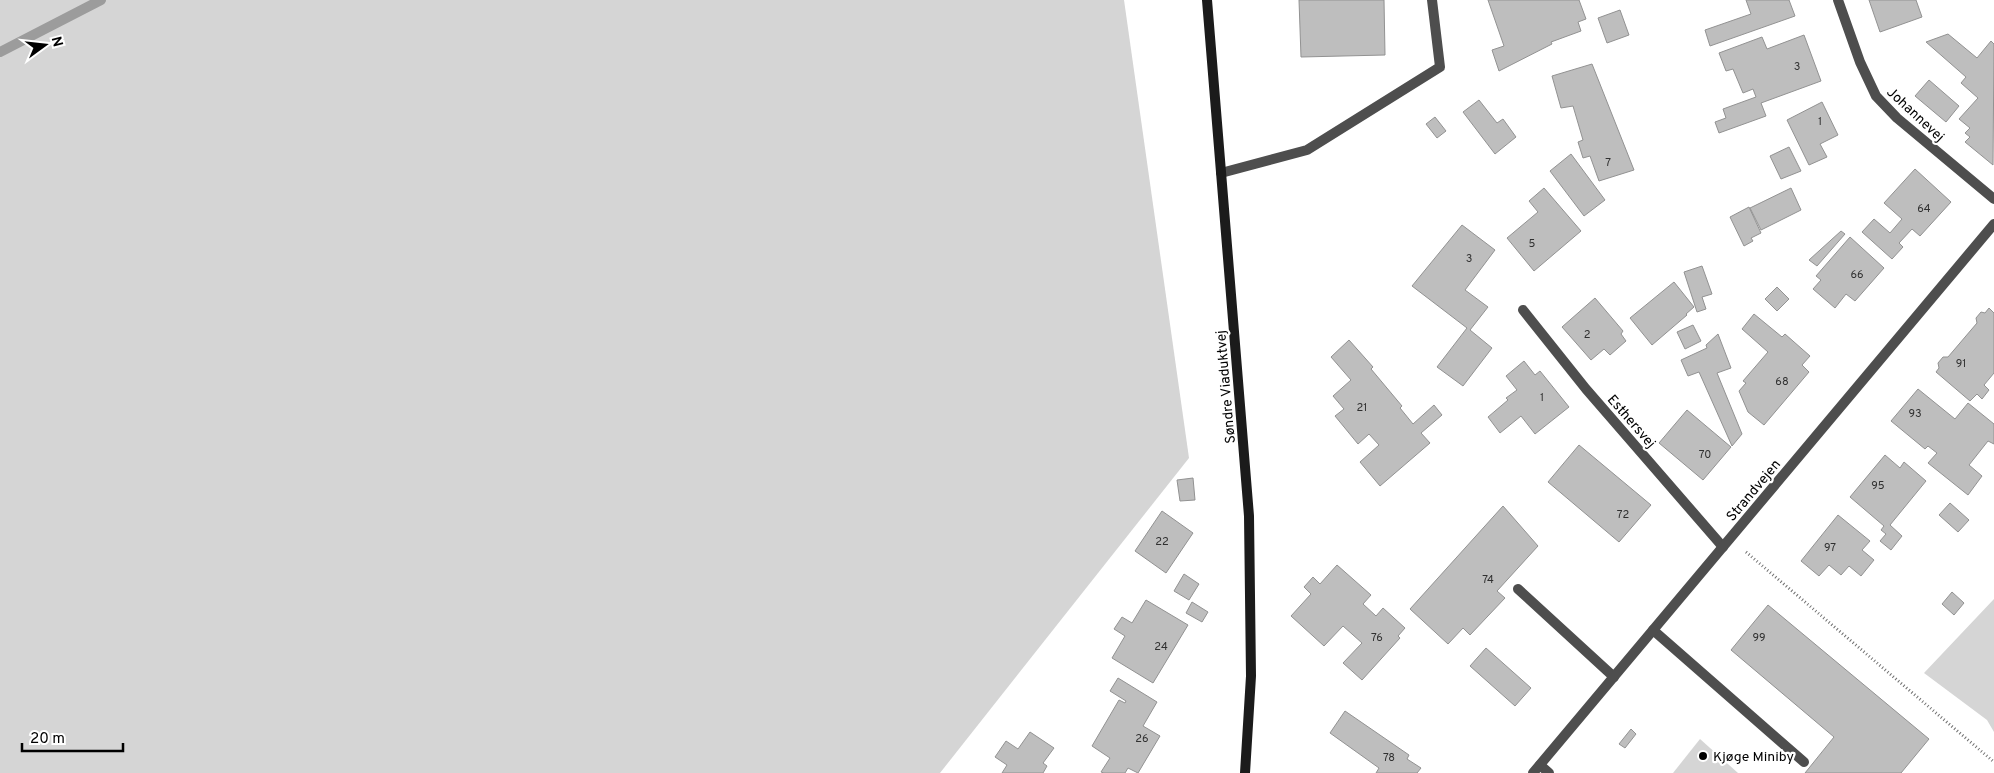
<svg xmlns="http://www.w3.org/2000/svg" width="1994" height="773" font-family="Overpass,sans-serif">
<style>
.green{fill:#d5d5d5}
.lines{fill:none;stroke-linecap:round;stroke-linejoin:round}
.stream{stroke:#9c9c9c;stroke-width:10}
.building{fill:#bebebe;stroke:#929292}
.path{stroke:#707070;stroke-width:3;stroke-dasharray:1 2.5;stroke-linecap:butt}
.service{stroke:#4e4e4e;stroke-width:10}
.minor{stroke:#4e4e4e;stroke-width:10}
.tertiary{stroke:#4e4e4e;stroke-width:10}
.secondary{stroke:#1b1b1b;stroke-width:10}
.poi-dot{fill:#000;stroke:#fff;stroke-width:2}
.labels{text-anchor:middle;stroke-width:4.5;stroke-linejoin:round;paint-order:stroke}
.number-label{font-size:11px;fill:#303030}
.street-label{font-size:14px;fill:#000;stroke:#fff}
.poi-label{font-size:14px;fill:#000;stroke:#fff;text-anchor:start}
</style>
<rect width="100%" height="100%" fill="#fff"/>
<g class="green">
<polygon points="0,0 1124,0 1189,458 940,773 0,773"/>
<polygon points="1994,599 1994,732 1987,720 1924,673"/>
<polygon points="1700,739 1738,773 1673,773"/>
</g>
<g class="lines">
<polyline class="stream" points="0,52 101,0"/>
</g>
<g class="building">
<polygon points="1299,0 1384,0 1385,55 1301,57"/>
<polygon points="1488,0 1579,0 1586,19 1578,22 1581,31 1551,42 1552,44 1499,71 1492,50 1504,46"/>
<polygon points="1746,0 1789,0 1795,16 1710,46 1705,30 1751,14"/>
<polygon points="1869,0 1916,0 1922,17 1880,32"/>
<polygon points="1620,10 1629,35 1607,43 1598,18"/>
<polygon points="1948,34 1977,58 1991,41 1994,44 1993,165 1965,142 1970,137 1965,133 1970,128 1959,119 1978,98 1961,83 1966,77 1926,42"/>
<polygon points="1804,35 1821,81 1761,103 1766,116 1719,133 1715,122 1726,118 1723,109 1756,97 1753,89 1743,93 1733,69 1726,71 1719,53 1762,37 1767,49"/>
<polygon points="1592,64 1634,170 1599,181 1590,156 1583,158 1578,142 1583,140 1573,106 1561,108 1552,76"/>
<polygon points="1929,80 1959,106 1946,122 1915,96"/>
<polygon points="1479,100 1497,123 1503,119 1516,137 1495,154 1463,112"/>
<polygon points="1822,102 1838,135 1820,144 1827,157 1809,165 1787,120"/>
<polygon points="1435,117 1446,131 1437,138 1426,124"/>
<polygon points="1789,147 1801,171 1781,179 1770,156"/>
<polygon points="1571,154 1605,200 1584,216 1550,171"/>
<polygon points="1915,169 1951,202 1920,236 1912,229 1899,243 1903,247 1892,259 1862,232 1874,219 1890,233 1902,219 1884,203"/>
<polygon points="1544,188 1581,231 1534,271 1507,238 1538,212 1529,201"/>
<polygon points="1791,188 1801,210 1761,230 1750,208"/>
<polygon points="1749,207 1761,233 1751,238 1753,241 1744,246 1730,217"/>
<polygon points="1462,225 1495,250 1465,290 1488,307 1470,330 1492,348 1463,386 1437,367 1467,328 1412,286"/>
<polygon points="1841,231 1845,234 1817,266 1809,260"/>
<polygon points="1850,237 1884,268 1855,301 1846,294 1835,308 1813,289 1821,280 1816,276"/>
<polygon points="1702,266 1712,294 1702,297 1706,309 1697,312 1684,272"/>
<polygon points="1674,282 1694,307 1686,314 1687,315 1652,345 1630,318"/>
<polygon points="1777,287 1789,299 1777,311 1765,299"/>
<polygon points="1595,298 1623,331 1621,334 1626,341 1610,355 1604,349 1591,360 1562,327"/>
<polygon points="1989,308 1994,313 1994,373 1984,385 1989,390 1982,399 1977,394 1970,401 1936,372 1939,368 1938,363 1943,357 1948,357 1977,323 1976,318 1981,312 1985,313"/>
<polygon points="1754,314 1782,337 1785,334 1810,356 1802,365 1809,372 1764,425 1748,412 1739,391 1746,383 1743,381 1768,352 1742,329"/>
<polygon points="1693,325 1701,341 1685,349 1677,332"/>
<polygon points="1718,334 1731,368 1717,373 1742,434 1732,446 1699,372 1688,376 1681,360 1707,348 1706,345"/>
<polygon points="1349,340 1373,367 1371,369 1402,406 1400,408 1413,424 1434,405 1442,415 1421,433 1430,443 1380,486 1360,462 1379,445 1369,434 1358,444 1335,416 1344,409 1333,396 1351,380 1331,357"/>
<polygon points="1524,361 1535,375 1540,371 1569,407 1535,434 1521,416 1500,433 1488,417 1508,400 1506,398 1517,390 1506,376"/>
<polygon points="1918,389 1955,419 1968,403 1994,424 1994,444 1988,441 1969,465 1982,476 1968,495 1928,463 1937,453 1928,446 1925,449 1891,421"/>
<polygon points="1687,410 1731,447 1703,480 1659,443"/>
<polygon points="1579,445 1651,505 1619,542 1548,482"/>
<polygon points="1885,455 1900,468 1904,462 1926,481 1890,525 1902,536 1891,550 1880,541 1886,534 1881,530 1884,526 1850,497"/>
<polygon points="1193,478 1195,500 1180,501 1177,480"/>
<polygon points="1950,503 1969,520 1958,532 1939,515"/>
<polygon points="1503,506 1538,546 1497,591 1505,598 1470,635 1463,628 1448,644 1410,609"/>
<polygon points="1162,511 1193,533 1166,573 1135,551"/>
<polygon points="1838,515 1870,541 1862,550 1874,560 1861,576 1849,566 1841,575 1829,565 1819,576 1801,561"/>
<polygon points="1337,565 1371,595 1363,604 1376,616 1383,608 1405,628 1398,636 1400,638 1362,680 1343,663 1362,643 1343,626 1324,646 1291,616 1311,594 1304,587 1313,577 1320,584"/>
<polygon points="1184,574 1199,584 1189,600 1174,591"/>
<polygon points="1952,592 1964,603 1954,615 1942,604"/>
<polygon points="1146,600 1188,625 1153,683 1112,658 1125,636 1114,629 1122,617 1132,623"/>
<polygon points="1192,602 1208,612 1202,622 1186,613"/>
<polygon points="1768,605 1929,739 1901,773 1805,773 1834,737 1731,650"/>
<polygon points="1486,648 1531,688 1515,706 1470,666"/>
<polygon points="1118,678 1157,702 1143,726 1160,736 1138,773 1128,768 1125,773 1104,773 1101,772 1110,758 1092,746 1119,700 1125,703 1126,701 1110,691"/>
<polygon points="1345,711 1409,755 1407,759 1421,768 1417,773 1376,773 1379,768 1330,733"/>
<polygon points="1631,729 1636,734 1625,748 1619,744"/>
<polygon points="1030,732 1054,748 1043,763 1047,766 1043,773 1002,773 1007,765 995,757 1006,741 1018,749"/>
</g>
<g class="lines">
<polyline class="path" points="1746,552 1994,762"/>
<g class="service">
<polyline points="1221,173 1307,150 1440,67 1432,0"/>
<polyline points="1518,589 1614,677"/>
<polyline points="1653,630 1804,762"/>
<polyline points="1540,765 1549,773"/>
</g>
<g class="minor">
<polyline points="1838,0 1860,62 1876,96 1897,118 1994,199"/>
<polyline points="1523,310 1586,389 1723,547"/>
</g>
<polyline class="tertiary" points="1533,773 1994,224"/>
<polyline class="secondary" points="1207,0 1249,516 1251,676 1245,773"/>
</g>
<circle class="poi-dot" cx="1703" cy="756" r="5"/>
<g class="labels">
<g class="number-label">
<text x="1797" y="70">3</text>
<text x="1820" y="125">1</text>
<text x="1608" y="166">7</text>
<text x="1924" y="212">64</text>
<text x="1532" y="247">5</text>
<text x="1469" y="262">3</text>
<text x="1857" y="278">66</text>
<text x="1587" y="338">2</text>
<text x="1961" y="367">91</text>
<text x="1782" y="385">68</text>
<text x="1542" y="401">1</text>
<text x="1362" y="411">21</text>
<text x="1915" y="417">93</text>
<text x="1705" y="458">70</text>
<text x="1878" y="489">95</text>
<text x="1623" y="518">72</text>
<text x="1162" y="545">22</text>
<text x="1830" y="551">97</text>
<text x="1488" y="583">74</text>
<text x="1377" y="641">76</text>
<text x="1759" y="641">99</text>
<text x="1161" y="650">24</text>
<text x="1142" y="742">26</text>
<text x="1389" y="761">78</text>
</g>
<g class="street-label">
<text transform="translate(1916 114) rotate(43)" y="5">Johannevej</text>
<text transform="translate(1225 387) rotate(-95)" y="5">Søndre Viaduktvej</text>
<text transform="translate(1632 421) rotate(49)" y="5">Esthersvej</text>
<text transform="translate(1753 490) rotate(-50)" y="5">Strandvejen</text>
</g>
<g class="poi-label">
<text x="1713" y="761">Kjøge Miniby</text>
</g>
</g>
<g transform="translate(45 45) rotate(75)" stroke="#ffffff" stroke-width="4" paint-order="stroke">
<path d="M0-4L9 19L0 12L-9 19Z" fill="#000000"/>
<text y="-8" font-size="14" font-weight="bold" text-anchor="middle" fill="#000000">N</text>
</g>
<path d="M22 743v8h101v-8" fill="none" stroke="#000000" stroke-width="2.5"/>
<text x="30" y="743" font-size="15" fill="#000000" stroke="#ffffff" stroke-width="4" paint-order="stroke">20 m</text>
</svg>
